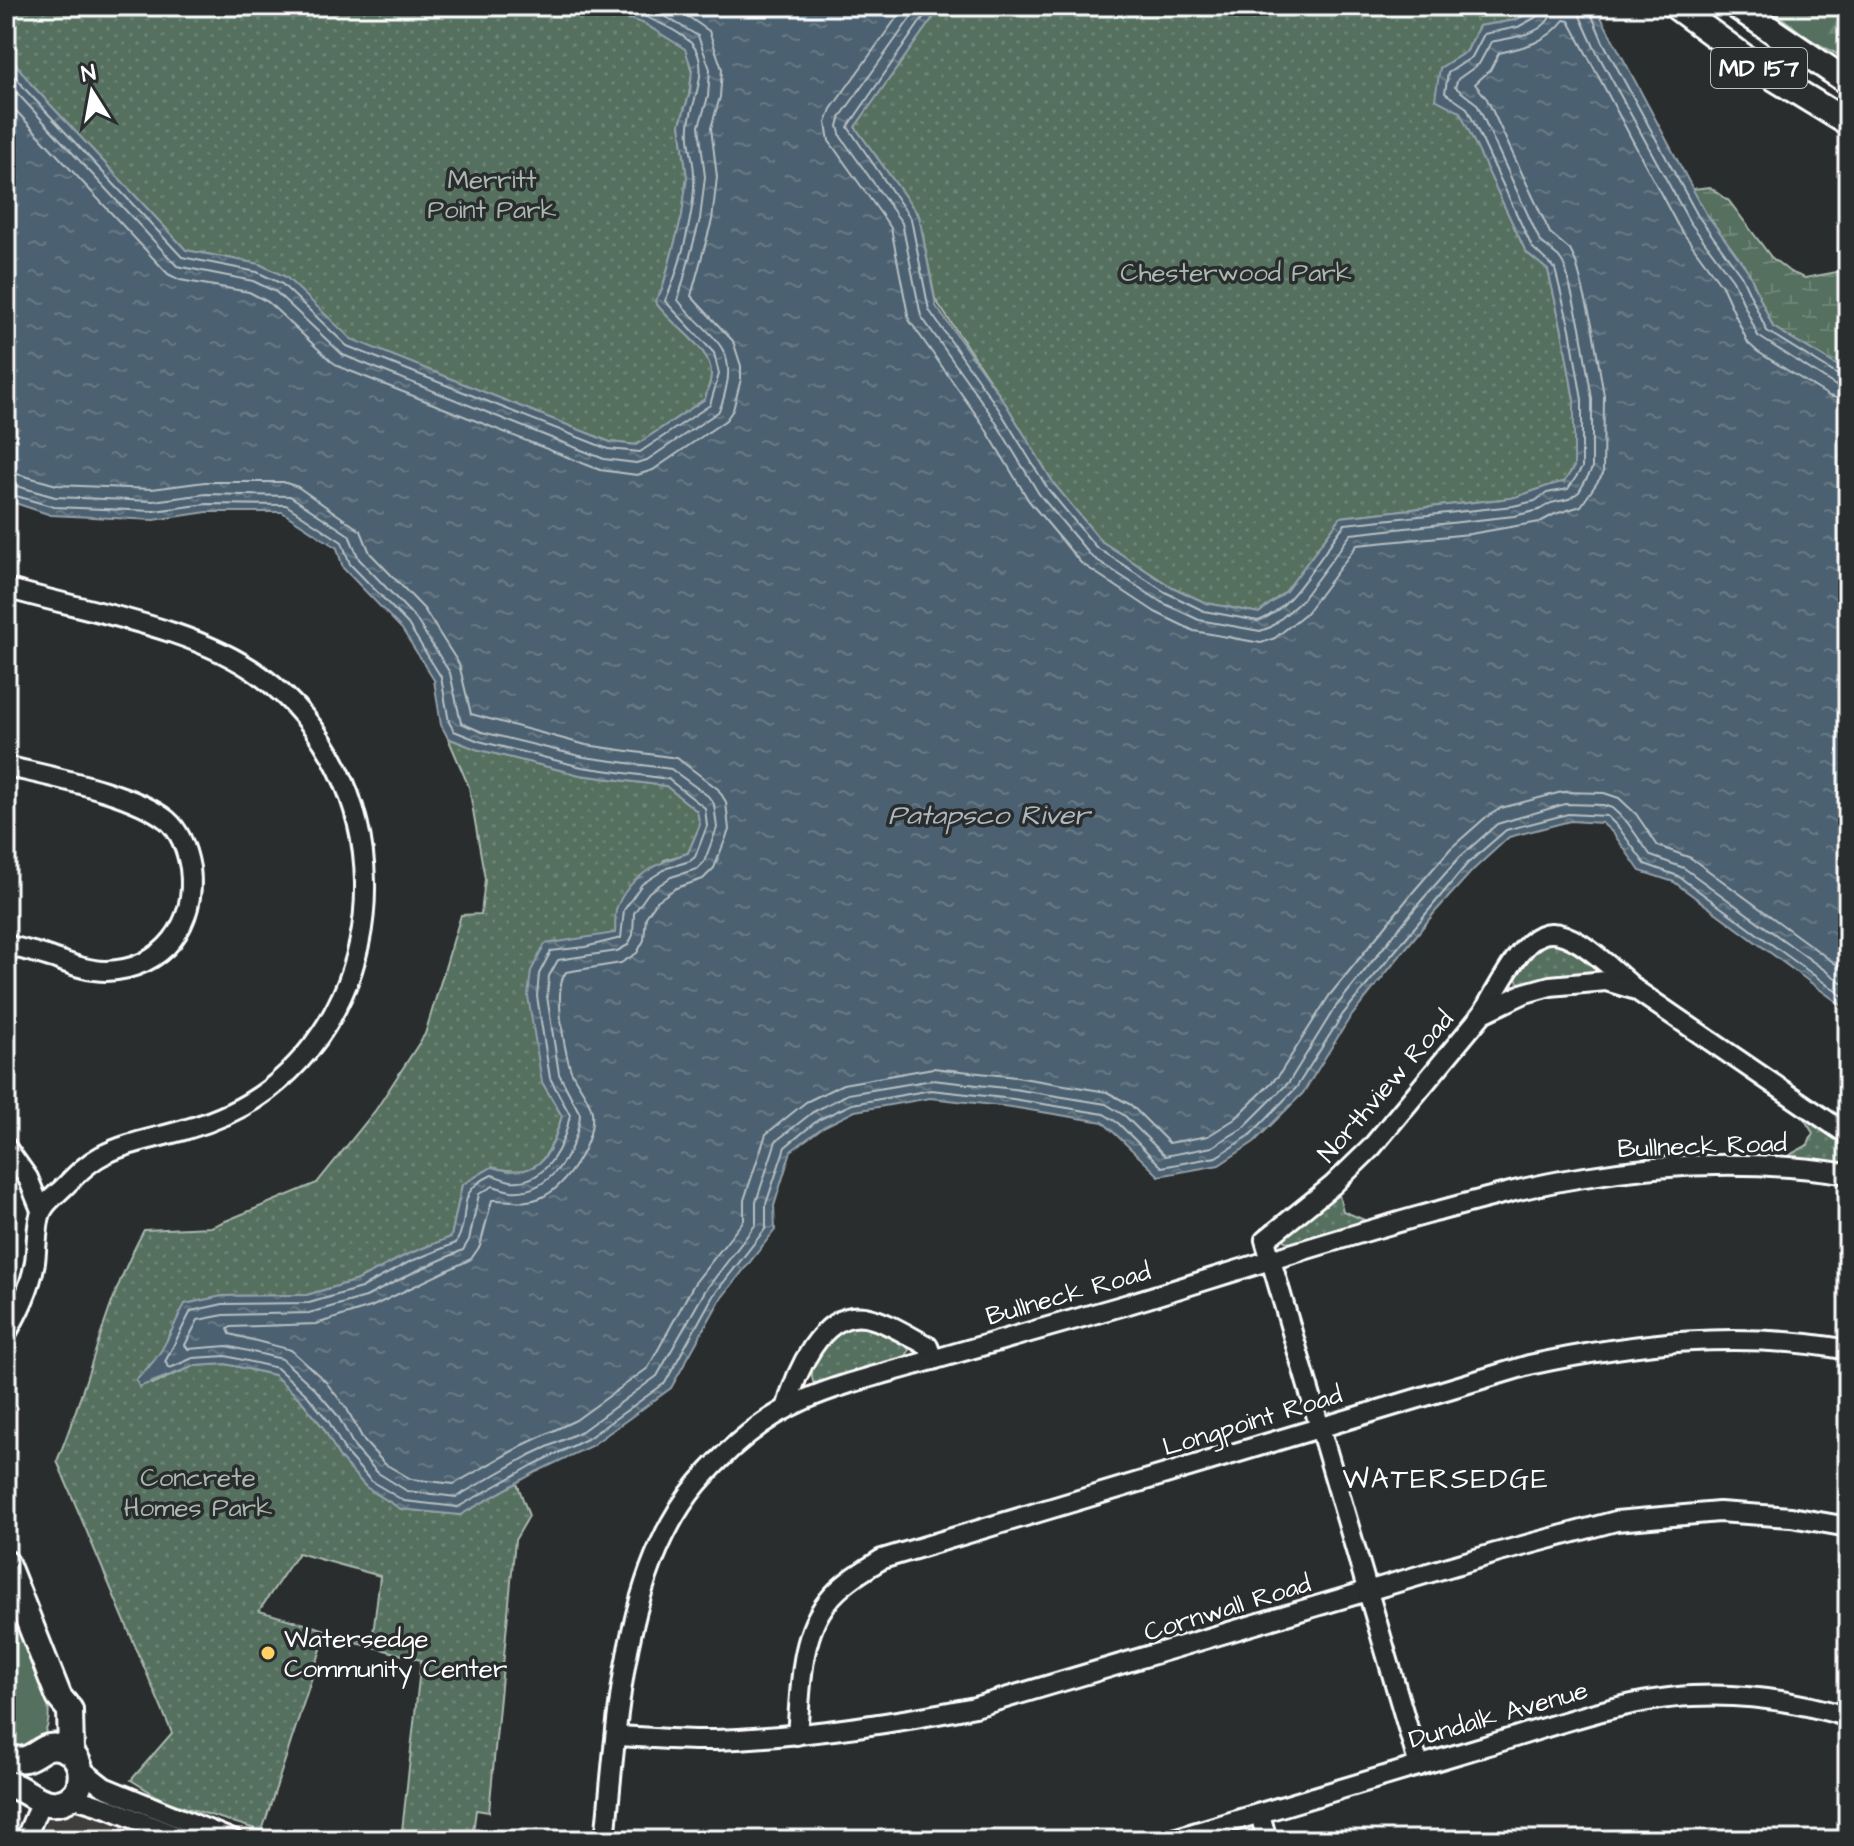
<svg xmlns="http://www.w3.org/2000/svg" width="1854" height="1846" font-family="'Architects Daughter',sans-serif">
<style>
.built{fill:#403e3d}
.green{fill:#55705f;stroke:#aab8af;stroke-width:2}
.forest{fill:url(#forest-firs);stroke:#aab8af;stroke-width:2}
.wetland{fill:url(#wetland-marsh);stroke:#aab8af;stroke-width:2}
.park{fill:url(#park-dots);stroke:#aab8af;stroke-width:2;fill-rule:evenodd}
.water{fill:url(#water-ripples);stroke:#94a0a9;stroke-width:2}
.lines{fill:none;stroke-linecap:round;stroke-linejoin:round}
.shore{stroke:#b7c0c5;stroke-width:2}
.minor-casing{stroke:#fff;stroke-width:24}
.major-casing{stroke:#fff;stroke-width:30}
.minor{stroke:#2a2d2e;stroke-width:18}
.major{stroke:#2a2d2e;stroke-width:24}
.poi-dot{fill:#ffd166;stroke:#2a2d2e;stroke-width:3}
.labels{text-anchor:middle;stroke-width:7;stroke-linejoin:round;paint-order:stroke}
.shield{fill:#2a2d2e;stroke:#bfc0c0;stroke-width:2}
.shield-label{font-size:24px;font-weight:bold;fill:#fff}
.park-label{font-size:26px;fill:#aab8af;stroke:#2a2d2e}
.street-label{font-size:26px;fill:#fff;stroke:#2a2d2e}
.poi-label{font-size:26px;fill:#fff;stroke:#2a2d2e;text-anchor:start}
.water-label{font-size:28px;font-style:italic;fill:#aeb8be;stroke:#2a2d2e}
.neighbourhood-label{font-size:28px;letter-spacing:2px;fill:#fff;stroke:#2a2d2e}
</style>
<defs>
<pattern id="forest-firs" width="22" height="20" patternUnits="userSpaceOnUse" patternTransform="scale(2)"><rect width="22" height="20" fill="#55705f"/><path d="M5 1l3.5 6h-7zM16 11l3.5 6h-7z" fill="#6e8577"/></pattern>
<pattern id="wetland-marsh" width="20" height="14" patternUnits="userSpaceOnUse" patternTransform="scale(2)"><rect width="20" height="14" fill="#55705f"/><path d="M1 5h8M5 5V1M11 12h8M15 12V8" fill="none" stroke="#6e8577"/></pattern>
<pattern id="park-dots" width="8" height="8" patternUnits="userSpaceOnUse" patternTransform="scale(2)"><rect width="8" height="8" fill="#55705f"/><path d="M2 2h.1M6 6h.1" fill="none" stroke="#6e8577" stroke-width="1.8" stroke-linecap="round"/></pattern>
<pattern id="water-ripples" width="26" height="14" patternUnits="userSpaceOnUse" patternTransform="scale(2)"><rect width="26" height="14" fill="#4c616f"/><path d="M2 4q2-2 4 0t4 0M15 11q2-2 4 0t4 0" fill="none" stroke="#677985"/></pattern>
</defs>
<rect width="100%" height="100%" fill="#2a2d2e"/>
<filter id="ink" filterUnits="userSpaceOnUse"><feTurbulence type="fractalNoise" baseFrequency=".0125" numOctaves="2"/><feDisplacementMap in="SourceGraphic" scale="16" xChannelSelector="R" yChannelSelector="G"/><feConvolveMatrix kernelMatrix="1 2 1 2 8 2 1 2 1" color-interpolation-filters="sRGB"/></filter>
<g filter="url(#ink)">
<polygon class="built" points="75,1802 167,1840 37,1840 53,1810"/>
<path class="green" d="M9,1603C23,1635 76,1723 31,1748C25,1752 13,1752 6,1753V1605Z"/>
<polygon class="forest" points="1766,6 1848,6 1848,60 1811,40"/>
<polygon class="wetland" points="1710,187 1729,201 1771,257 1790,272 1805,278 1848,270 1848,372 1773,327 1748,271 1705,212 1692,189"/>
<g class="park">
<path d="M6,6H609L616,14L645,24L686,49L692,73L689,95L680,124L687,177L682,216L662,290L655,301C668,324 713,347 711,375C711,382 707,391 705,399L636,445L610,442L350,339L286,277L259,264L186,250L31,84L6,51Z"/>
<path d="M941,6H1541L1516,20L1479,26L1467,51L1440,68L1526,252L1548,270L1562,330L1574,400V467L1564,482C1545,485 1530,494 1511,498L1341,517L1286,591L1259,613L1206,603L1170,586L1101,541L1054,484L1007,406L935,299L919,216L855,127Z"/>
<path d="M448,738L476,749L580,775L666,786L697,811L700,825L688,853L664,860L616,933L584,939L542,1082L562,1116C549,1157 539,1181 492,1167L462,1185L451,1237L406,1255L358,1280L307,1295L222,1296L170,1332L162,1353L136,1380L152,1384L194,1366L226,1364L274,1375L301,1400L323,1427L340,1458L366,1487L401,1509L460,1515L517,1483L529,1516L515,1540L489,1812L476,1810L472,1840H401L421,1660L326,1634L262,1831L165,1801L131,1780L172,1733L57,1461C89,1385 104,1303 144,1230L211,1227L317,1183L375,1111L425,1034L461,915L481,914L485,879L469,787ZM298,1553L380,1576L372,1643L259,1611Z"/>
<path d="M1544,942C1571,942 1580,945 1597,965L1594,972L1531,985L1520,984L1516,979C1523,964 1528,950 1544,942Z"/>
<polygon points="1796,1106 1848,1141 1848,1168 1782,1159 1808,1145 1813,1133"/>
<polygon points="1336,1183 1343,1211 1369,1222 1296,1246 1285,1241 1283,1233"/>
<path d="M849,1327L867,1328L907,1344L909,1351L904,1359L820,1384L813,1382C807,1359 829,1336 849,1327Z"/>
</g>
<path class="water" d="M609,6H941L855,127L919,216L936,306L1007,406L1054,484L1101,541L1170,586L1206,603L1259,613L1286,591L1341,517L1511,498C1530,494 1545,485 1564,482L1574,467V400L1562,330L1548,270L1526,252L1460,112L1435,99L1440,68L1467,51L1479,26L1516,20L1541,6H1595L1705,212L1748,271L1773,327L1848,372V1010L1674,882L1640,871L1613,833L1602,823L1570,821L1509,837L1473,870L1435,912L1349,1019L1303,1093L1254,1142L1219,1165L1159,1176L1103,1122L1011,1107L930,1098L855,1111L823,1127L791,1151L774,1206L775,1230L720,1300L671,1388L591,1446L536,1472L460,1515L401,1509L366,1487L340,1458L323,1427L301,1400L274,1375L226,1364L194,1366L139,1387L136,1379C164,1356 168,1335 185,1304L222,1296L307,1295L358,1280L406,1255L451,1237L462,1185L492,1167C539,1181 550,1157 562,1116L542,1082L528,996L531,971L545,944L615,933C616,925 614,914 617,907C629,876 659,862 688,853L700,825L697,811L666,786L580,775L476,749L448,738L441,725L434,680L402,629L343,568L337,548L282,512H207L154,520L51,515L6,500V51L31,84L186,250L259,264L286,277L351,339L610,442L636,445L705,399C707,392 711,382 711,375C713,347 668,324 655,301L662,290L682,216L687,177L680,124L690,93L692,70L685,49L645,24L616,14Z"/>
<g class="lines">
<g class="shore">
<path d="M905,6L831,109L826,123L829,141L891,228L909,320L982,423L1029,501L1081,563L1155,612L1194,631L1261,643L1275,638L1306,613L1357,545L1470,534L1540,522L1555,514L1581,506L1603,474L1604,396L1592,324L1576,262L1570,250L1550,233L1487,99L1475,84L1490,70L1499,53C1526,47 1547,42 1564,20L1569,21L1678,226L1722,286L1748,343L1758,352L1829,396L1848,401"/>
<path d="M919,6L841,116L838,126L841,137L902,223L921,316L992,416L1039,494L1091,556L1161,602L1199,620L1260,631L1271,627L1300,602L1351,534L1514,516L1539,510L1551,503L1569,499L1579,492L1592,469V399L1580,327L1565,266L1559,257L1540,241L1477,104L1455,87L1458,79L1479,64L1491,42C1513,37 1551,35 1553,6"/>
<path d="M931,6L848,127L911,219L929,310L1000,411L1048,489L1096,547L1165,592L1204,611L1258,621C1291,611 1323,551 1345,524L1513,506L1535,501L1547,493L1568,489L1582,468V400L1570,329L1555,269L1532,247L1467,108L1445,93L1448,73L1472,57L1484,34L1518,27L1540,15L1543,6"/>
<polyline points="1578,6 1580,16 1594,47 1689,221 1733,280 1758,336 1836,386 1848,389"/>
<polyline points="1588,6 1603,42 1698,216 1741,275 1767,331 1841,377 1848,378"/>
<path d="M6,64L25,89L182,257L257,272L282,284L347,346L608,449L640,452L710,405L719,374L714,353L665,301C679,272 696,208 694,175C694,159 687,143 689,126C690,103 713,67 691,43C675,27 640,15 620,6"/>
<path d="M6,81L177,266L253,281L276,292L343,355L604,459L636,463L647,460L718,412C723,404 724,397 726,388C738,343 700,330 678,300L700,219L705,177L699,126L708,97L710,69L698,36L648,6"/>
<polyline points="6,100 168,274 180,280 249,292 268,302 331,361 340,367 600,470 637,475 653,470 726,420 733,410 741,379 741,366 733,341 691,296 712,220 717,177 711,128 720,97 722,69 709,31 673,6"/>
<path d="M6,471L57,485L152,489L205,482H283L298,487L361,531L370,553L424,609L459,664L471,714L586,745L677,758L718,789L726,802L729,830L714,868L703,879L676,888L657,901L646,917L644,940L637,953L621,963L566,972C553,988 564,1047 570,1068C575,1083 589,1095 592,1112C595,1141 567,1187 540,1198C523,1205 508,1199 492,1200L480,1246L471,1259L371,1307L316,1324L231,1327L228,1329L230,1334L291,1350L325,1381L347,1409L364,1441L385,1464L411,1479L454,1484L523,1445L576,1420L648,1368L694,1284L744,1220V1200L766,1134L806,1102L843,1084L933,1068L1016,1077L1107,1092L1131,1105L1169,1143L1208,1136L1235,1119L1279,1075L1329,996L1413,892L1451,848L1485,818L1501,808L1562,792L1604,793L1619,798L1636,814L1658,846L1691,858L1848,973"/>
<path d="M6,483L55,497L153,501L206,494L290,496L349,535L359,559L416,619L450,673L461,723L482,732L584,757L671,769L708,796L714,804L717,828L704,862L697,869L671,877L649,892L634,913L633,935L628,945L617,951L558,960L549,976L547,996L559,1074L580,1114C578,1149 551,1194 511,1191C505,1190 499,1188 493,1186L479,1194L469,1240L463,1250L414,1272L366,1297L309,1313L224,1315L198,1320L185,1345L188,1349L227,1346L282,1359L315,1389L338,1416L355,1448L378,1473L407,1491L456,1497L528,1456L582,1431L657,1376L705,1291L756,1224V1202L776,1141L813,1112L848,1094L932,1080L1014,1089L1106,1104L1125,1116L1165,1156L1212,1147L1243,1128L1289,1082L1334,1009L1421,901L1460,857L1497,824L1565,804L1603,805L1612,808L1627,822L1651,856L1684,868L1848,987"/>
<path d="M6,493L54,507L154,511L207,504L286,505L342,542L350,564L408,624L441,677L449,722L454,731L479,741L582,767L668,779L705,808L707,826L695,857L690,861L667,868L642,884L624,910L621,938L585,947L551,951L539,974L537,996L550,1078L570,1115C565,1143 547,1185 511,1181C505,1180 498,1177 492,1175C452,1193 473,1212 456,1243L409,1262L361,1288L309,1303L223,1304L191,1311L165,1362L170,1368L193,1358L226,1356L277,1368L307,1395L329,1422L346,1453L371,1481L404,1501L458,1507L533,1465L587,1439L665,1383L713,1296L766,1228V1204L785,1147L818,1120L852,1104L931,1090L1013,1099L1104,1114L1118,1123L1162,1167L1216,1157L1249,1136L1296,1088L1343,1014L1467,864L1506,830L1568,814L1607,816L1619,828L1645,864L1678,876L1848,1000"/>
</g>
<defs>
<g id="minor">
<path d="M6,588C85,611 195,627 261,676C396,776 401,987 268,1090C244,1108 215,1121 187,1129C158,1138 127,1142 101,1156C86,1164 75,1176 64,1187C57,1194 47,1201 43,1209C36,1219 37,1249 35,1262C30,1289 19,1311 6,1334"/>
<path d="M6,766C51,777 132,792 167,820C181,832 187,851 190,868C197,924 164,969 106,971C87,971 70,964 53,958C38,953 22,949 6,945"/>
<path d="M1483,1013C1538,915 1546,908 1632,986"/>
<polyline points="6,1147 28,1178 41,1210"/>
<path d="M786,1409C795,1375 821,1310 865,1317C886,1321 909,1336 928,1346L933,1360"/>
<path d="M797,1735C801,1692 799,1636 828,1601C842,1583 863,1571 882,1559L1529,1365C1636,1342 1739,1330 1848,1350"/>
<path d="M616,1736C649,1737 682,1741 714,1740C802,1737 889,1724 975,1707L1496,1553L1616,1521L1719,1512L1791,1517L1848,1527"/>
<polyline points="1419,1766 1265,1240 1333,1185 1371,1148 1483,1013 1525,993 1550,986 1606,981 1636,990 1848,1135"/>
<polyline points="81,1769 104,1787 233,1840"/>
<polyline points="72,1797 110,1809 186,1840"/>
<polyline points="1260,1814 1267,1840"/>
<polyline points="25,1840 41,1801"/>
<path d="M605,1840C617,1727 622,1572 698,1483C727,1449 763,1418 804,1400C840,1384 880,1375 918,1364C987,1345 1056,1325 1125,1305C1227,1274 1328,1241 1431,1213C1479,1200 1528,1186 1578,1178C1666,1163 1759,1160 1848,1174"/>
<path d="M1170,1840C1275,1809 1380,1778 1485,1746C1550,1727 1624,1699 1692,1696C1746,1693 1797,1701 1848,1717"/>
</g>
<g id="major">
<polyline points="1675,6 1763,71 1848,123"/>
<polyline points="1736,6 1848,82"/>
<polyline points="6,1563 59,1697 70,1710 71,1752"/>
<path d="M6,1759C12,1759 19,1760 25,1759C38,1756 43,1744 58,1747C89,1753 88,1799 57,1803C38,1806 24,1786 6,1784"/>
</g>
</defs>
<use href="#minor" class="minor-casing"/>
<use href="#major" class="major-casing"/>
<use href="#minor" class="minor"/>
<use href="#major" class="major"/>
</g>
</g>
<circle class="poi-dot" cx="268" cy="1653" r="8"/>
<g class="labels">
<rect class="shield" x="1711" y="48" width="96" height="40" rx="6"/>
<g class="shield-label">
<text x="1759" y="76">MD 157</text>
</g>
<g class="park-label">
<text x="492" y="188">Merritt<tspan x="492" dy="30">Point Park</tspan></text>
<text x="1236" y="281">Chesterwood Park</text>
<text x="198" y="1486">Concrete<tspan x="198" dy="30">Homes Park</tspan></text>
</g>
<g class="street-label">
<text transform="translate(1385 1086) rotate(-49)" y="9">Northview Road</text>
<text transform="translate(1702 1145) rotate(-2)" y="9">Bullneck Road</text>
<text transform="translate(1068 1293) rotate(-16)" y="9">Bullneck Road</text>
<text transform="translate(1252 1420) rotate(-17)" y="9">Longpoint Road</text>
<text transform="translate(1227 1607) rotate(-17)" y="9">Cornwall Road</text>
<text transform="translate(1498 1714) rotate(-16)" y="9">Dundalk Avenue</text>
</g>
<g class="poi-label">
<text x="284" y="1647">Watersedge<tspan x="284" dy="30">Community Center</tspan></text>
</g>
<g class="water-label">
<text x="989" y="824">Patapsco River</text>
</g>
<g class="neighbourhood-label">
<text x="1446" y="1488">WATERSEDGE</text>
</g>
</g>
<rect width="1854" height="1846" fill="none" stroke="#2a2d2e" stroke-width="32"/>
<rect x="16" y="16" width="1822" height="1814" fill="none" stroke="#fff" stroke-width="3" filter="url(#ink)"/>
<g transform="translate(92 92) rotate(349)" stroke="#2a2d2e" stroke-width="6" paint-order="stroke">
<path d="M0-6L14 30L0 20L-14 30Z" fill="#ffffff"/>
<text y="-12" font-size="22" font-weight="bold" text-anchor="middle" fill="#ffffff">N</text>
</g>
</svg>
